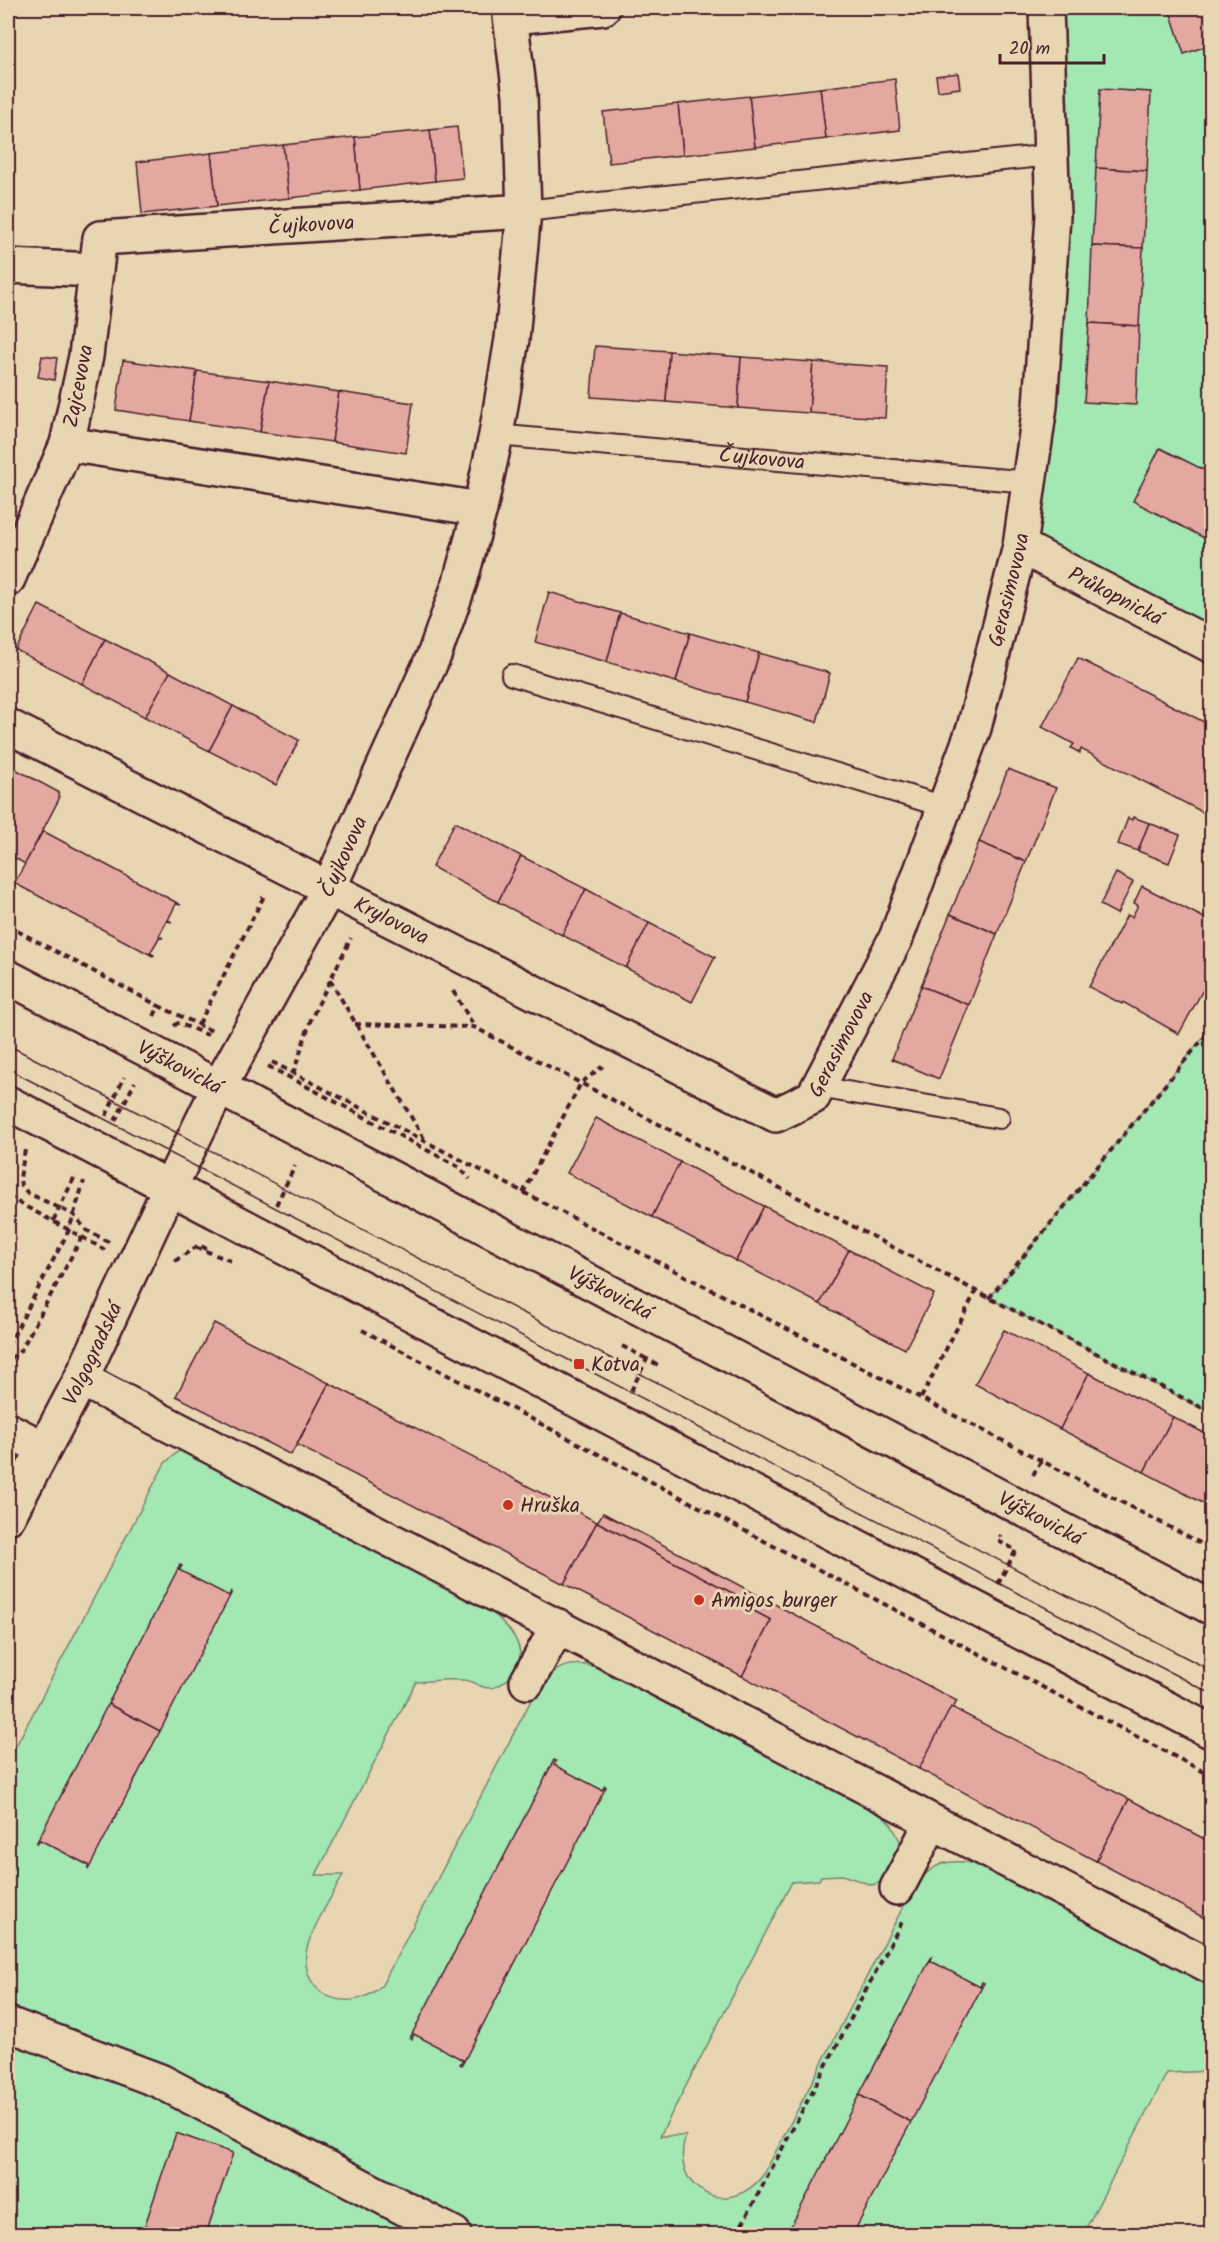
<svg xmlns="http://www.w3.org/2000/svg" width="1219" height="2242" font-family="Kalam,sans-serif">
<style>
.green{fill:#a3e7b3;stroke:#76836f;stroke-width:1.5}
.building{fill:#e3a9a0;stroke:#4a1f2b;stroke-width:1.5}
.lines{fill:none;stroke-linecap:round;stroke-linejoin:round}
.lane-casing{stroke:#4a1f2b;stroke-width:24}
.street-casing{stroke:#4a1f2b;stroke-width:38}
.secondary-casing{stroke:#4a1f2b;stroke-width:38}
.path{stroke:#4a1f2b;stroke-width:4;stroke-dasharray:6 4.5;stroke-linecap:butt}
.lane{stroke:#e8d6b3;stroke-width:20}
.street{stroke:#e8d6b3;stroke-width:33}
.secondary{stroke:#e8d6b3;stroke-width:33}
.tram{stroke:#4a1f2b;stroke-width:1.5}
.poi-dot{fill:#c8321e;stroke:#e8d6b3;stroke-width:2}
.labels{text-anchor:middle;stroke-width:6;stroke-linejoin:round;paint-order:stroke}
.street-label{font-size:21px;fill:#4a1f2b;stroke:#e8d6b3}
.poi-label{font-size:21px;fill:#4a1f2b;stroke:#e8d6b3;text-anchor:start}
</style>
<rect width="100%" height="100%" fill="#e8d6b3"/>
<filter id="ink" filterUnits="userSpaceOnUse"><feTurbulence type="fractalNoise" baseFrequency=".0167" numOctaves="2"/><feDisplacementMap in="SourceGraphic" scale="12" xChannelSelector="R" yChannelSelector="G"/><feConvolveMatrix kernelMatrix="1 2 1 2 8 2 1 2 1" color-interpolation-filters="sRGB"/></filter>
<g filter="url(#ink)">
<g class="green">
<polygon points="1046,8 1211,8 1211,646 1020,546 1040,406"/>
<polygon points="1211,1028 1211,1413 989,1298"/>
<path d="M181,1449L491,1611C510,1628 534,1653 510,1677C505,1682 497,1688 489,1688C480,1688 472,1680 463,1680C448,1679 431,1681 416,1682L316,1875H343C333,1895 308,1933 306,1954C302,1999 353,2015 382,1985L538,1687C558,1664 570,1661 599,1667L879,1812L891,1824L900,1841L902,1855L886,1881L872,1885L842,1875L821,1876L819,1880L792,1882L660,2136H686C667,2190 730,2221 764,2174L914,1886C934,1862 948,1858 978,1864L1211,1987V2071L1167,2073L1083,2234H8V1761L165,1463Z"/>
</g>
<g class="building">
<polygon points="1169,8 1212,8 1212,44 1184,54"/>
<polygon points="958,73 960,88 938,91 936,76"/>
<polygon points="895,79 900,130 826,139 820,88"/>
<polygon points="820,88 826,139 755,147 749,96"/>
<polygon points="1100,89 1151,92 1147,171 1096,168"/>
<polygon points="749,96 755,147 683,155 678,104"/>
<polygon points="678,104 683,155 609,163 603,112"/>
<polygon points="457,127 463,178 435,181 430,130"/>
<polygon points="430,130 435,181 360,190 355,137"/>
<polygon points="355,137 360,190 289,198 283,145"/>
<polygon points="283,145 289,198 217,206 211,153"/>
<polygon points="211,153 217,206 142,214 137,162"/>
<polygon points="1096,168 1147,171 1143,248 1092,246"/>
<polygon points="1092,246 1143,248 1139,326 1089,323"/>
<polygon points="1089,323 1139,326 1136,405 1084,402"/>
<polygon points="595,346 669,351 666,402 591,397"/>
<polygon points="669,351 741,357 738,408 666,402"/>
<polygon points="42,356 57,358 54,380 38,377"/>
<polygon points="741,357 813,362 809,413 738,408"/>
<polygon points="123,360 197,371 189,421 116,410"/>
<polygon points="813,362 888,367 885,418 809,413"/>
<polygon points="197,371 269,381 260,432 189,421"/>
<polygon points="269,381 339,392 332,442 260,432"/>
<polygon points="339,392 413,403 406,453 332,442"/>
<polygon points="1160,448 1212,474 1212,542 1133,501"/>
<polygon points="549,592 620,613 607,662 535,642"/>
<polygon points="39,605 105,639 82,684 16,650"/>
<polygon points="620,613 690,633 676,682 607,662"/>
<polygon points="690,633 759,653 745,702 676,682"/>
<polygon points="105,639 170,672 145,717 82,684"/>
<polygon points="759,653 830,673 817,722 745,702"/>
<polygon points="1078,658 1212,726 1212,817 1081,749 1080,753 1071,748 1074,744 1042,727"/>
<polygon points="170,672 233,706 209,751 145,717"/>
<polygon points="233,706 299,740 276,785 209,751"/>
<polygon points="8,765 58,792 59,799 25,864 8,854"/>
<polygon points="1008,769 1056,788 1026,862 979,842"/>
<polygon points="1133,817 1149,823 1138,851 1118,844 1128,818 1132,820"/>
<polygon points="455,822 521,856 498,902 432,867"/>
<polygon points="1149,823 1180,835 1169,863 1138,851"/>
<polygon points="43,831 181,905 176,904 168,920 172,922 167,921 159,936 163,938 159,938 150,953 154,955 153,956 16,884 14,884"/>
<polygon points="979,842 1026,862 997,934 950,914"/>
<polygon points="521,856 586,889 562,935 498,902"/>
<polygon points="1116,873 1133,882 1117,914 1100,905"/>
<polygon points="1142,886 1212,922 1212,973 1179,1034 1123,1002 1122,1004 1089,987 1127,915 1132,917 1138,905 1134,903"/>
<polygon points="586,889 649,923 626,968 562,935"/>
<polygon points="950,914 997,934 969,1005 921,986"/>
<polygon points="649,923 715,957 692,1002 626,968"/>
<polygon points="921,986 969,1005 939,1079 892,1059"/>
<polygon points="596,1118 680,1162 652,1217 567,1173"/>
<polygon points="680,1162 764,1206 736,1261 652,1217"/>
<polygon points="764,1206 849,1250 820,1304 736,1261"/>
<polygon points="849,1250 934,1294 905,1349 820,1304"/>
<polygon points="214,1323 329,1383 291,1455 176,1396"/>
<polygon points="1004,1330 1089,1373 1060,1429 975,1384"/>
<polygon points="1089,1373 1173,1417 1144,1472 1060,1429"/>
<polygon points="329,1383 597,1522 564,1584 297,1445"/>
<polygon points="1173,1417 1212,1437 1212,1508 1144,1472"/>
<polygon points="603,1513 957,1701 919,1769 742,1676 771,1620 742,1605 744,1599 597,1522"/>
<polygon points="597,1522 744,1599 742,1605 771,1620 742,1676 564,1584"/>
<polygon points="180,1565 182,1566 179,1570 229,1596 231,1591 232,1592 160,1731 108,1704"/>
<polygon points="108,1704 160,1731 88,1870 88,1865 40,1840 36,1844"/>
<polygon points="951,1707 1129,1799 1096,1861 919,1769"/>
<polygon points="554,1760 556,1761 554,1765 602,1790 605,1786 606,1787 462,2065 460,2064 463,2060 414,2034 412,2039 410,2038"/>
<polygon points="1129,1799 1212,1843 1212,1922 1096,1861"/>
<polygon points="932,1956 931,1961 980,1987 982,1982 984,1983 911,2122 859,2095"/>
<polygon points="859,2095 911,2122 853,2234 798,2234 790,2231 787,2234"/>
<polygon points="176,2133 233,2153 206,2234 142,2234"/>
</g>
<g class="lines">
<defs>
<g id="lane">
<polyline points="524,211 1051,155"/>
<path id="s1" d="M496,435L1029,482"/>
<polyline points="512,675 945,807"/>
<polyline points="818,1087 999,1118"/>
</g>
<g id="street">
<polyline points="512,17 603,8"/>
<polyline points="8,266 96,270 86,356 67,444 8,579"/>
<path id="s2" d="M96,270L100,238L524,211"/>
<polyline points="67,444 480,509"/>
<path id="s3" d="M1020,546L1212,646"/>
<path id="s4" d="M8,726L776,1115L813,1097L896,938L974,728L1020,546L1040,406L1053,216L1046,8"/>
<polyline points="81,1379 1212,1967"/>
<polyline points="8,1430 43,1448"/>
<path id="s5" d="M8,1517L81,1379L170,1187L219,1087L329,888L435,653L460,582L480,509L496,435L512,339L524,211L520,95L509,8"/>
<polyline points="527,1682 558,1626"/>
<polyline points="897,1888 932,1822"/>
<polyline points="8,2024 160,2081 454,2234"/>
</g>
<g id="secondary">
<path id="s6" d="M8,977L1212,1608"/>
<polyline points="8,1103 1212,1732"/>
</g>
</defs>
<use href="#lane" class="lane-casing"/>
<use href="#street" class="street-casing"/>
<use href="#secondary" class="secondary-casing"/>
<g class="path">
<polyline points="8,926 159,1006"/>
<polyline points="330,980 426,1142"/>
<polyline points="453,991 474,1026"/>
<polyline points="154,1016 159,1006 212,1031"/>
<polyline points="199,1024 265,894"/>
<polyline points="355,1024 474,1027 976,1291 1212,1413"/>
<polyline points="174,1026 178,1023 208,1035"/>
<polyline points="272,1062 1212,1549"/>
<polyline points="268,1066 459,1167 470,1179"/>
<polyline points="293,1074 311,1019 351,938"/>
<polyline points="106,1116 124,1077"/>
<polyline points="115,1121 135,1082"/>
<polyline points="25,1150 20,1178 21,1186 28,1193 74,1215 86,1230 109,1242"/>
<polyline points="523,1193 581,1083 603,1066"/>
<polyline points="8,1197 82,1237 21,1350 8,1361"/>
<polyline points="276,1205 295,1166"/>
<polyline points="53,1221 75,1176"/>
<polyline points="82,1237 105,1250"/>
<polyline points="196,1249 198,1248 231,1261"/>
<polyline points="175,1261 199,1245 207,1249"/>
<polyline points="989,1298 1212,1028"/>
<polyline points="362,1330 1212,1776"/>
<polyline points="8,1346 69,1230 84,1181"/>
<polyline points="622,1346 647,1359"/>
<polyline points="631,1391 647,1359 660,1366"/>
<polyline points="921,1398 976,1291"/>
<polyline points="1033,1475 1041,1461"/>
<polyline points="998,1584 1016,1550 998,1541 1001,1535"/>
<polyline points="737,2234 902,1922"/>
</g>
<use href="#lane" class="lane"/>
<use href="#street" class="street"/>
<use href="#secondary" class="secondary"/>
<g class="tram">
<polyline points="8,1045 1212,1671"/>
<polyline points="8,1069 1212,1694"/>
</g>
</g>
</g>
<g class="poi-dot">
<rect x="573" y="1358" width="12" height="12" rx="3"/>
<circle cx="508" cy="1505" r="6"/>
<circle cx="699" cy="1600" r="6"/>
</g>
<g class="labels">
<g class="street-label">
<text dy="7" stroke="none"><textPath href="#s2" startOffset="244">Čujkovova</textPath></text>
<text transform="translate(78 386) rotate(-79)" y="7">Zajcevova</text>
<text dy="7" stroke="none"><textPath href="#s1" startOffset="267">Čujkovova</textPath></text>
<text dy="7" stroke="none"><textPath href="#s4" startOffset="1448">Gerasimovova</textPath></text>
<text dy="7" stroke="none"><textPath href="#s3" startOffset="108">Průkopnická</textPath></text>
<text dy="7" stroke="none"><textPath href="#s5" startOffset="741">Čujkovova</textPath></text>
<text dy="7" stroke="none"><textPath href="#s4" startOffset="430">Krylovova</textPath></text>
<text dy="7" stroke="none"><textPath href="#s4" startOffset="962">Gerasimovova</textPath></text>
<text dy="7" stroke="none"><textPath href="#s6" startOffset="194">Výškovická</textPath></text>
<text dy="7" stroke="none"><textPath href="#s6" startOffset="680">Výškovická</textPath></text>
<text dy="7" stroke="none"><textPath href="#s5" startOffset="184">Volgogradská</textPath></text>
<text dy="7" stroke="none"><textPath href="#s6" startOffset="1166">Výškovická</textPath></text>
</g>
<g class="poi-label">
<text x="591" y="1371">Kotva</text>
<text x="520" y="1512">Hruška</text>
<text x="711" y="1607">Amigos burger</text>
</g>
</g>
<rect width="1219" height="2242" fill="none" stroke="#e8d6b3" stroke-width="30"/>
<rect x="15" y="15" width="1189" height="2212" fill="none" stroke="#4a1f2b" stroke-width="2" filter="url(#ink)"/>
<path d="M1000 54v9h104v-9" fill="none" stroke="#4a1f2b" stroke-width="3"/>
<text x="1009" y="54" font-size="18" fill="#4a1f2b" stroke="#e8d6b3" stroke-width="4.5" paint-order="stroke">20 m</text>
</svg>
